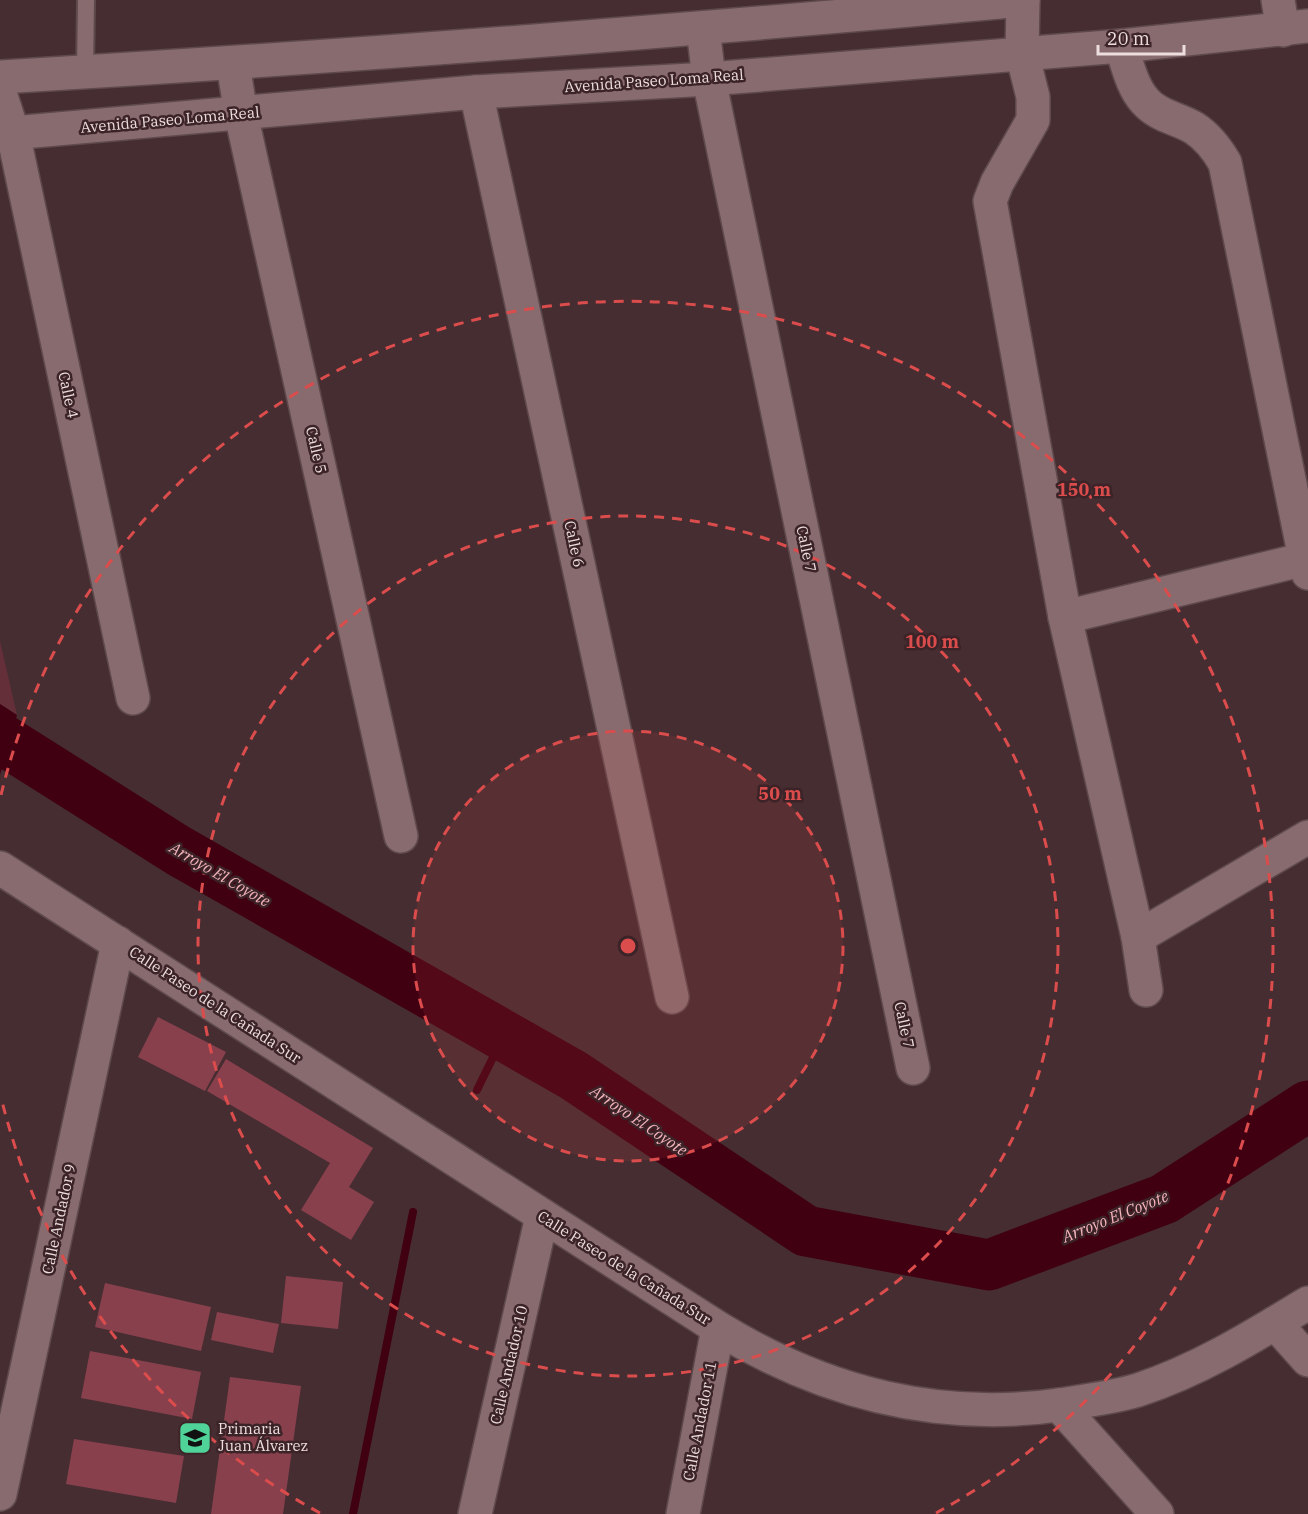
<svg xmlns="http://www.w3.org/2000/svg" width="1308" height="1514" font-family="'IBM Plex Serif',serif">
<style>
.green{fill:#642f38}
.water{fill:#400012}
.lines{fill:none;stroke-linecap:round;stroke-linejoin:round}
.stream{stroke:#400012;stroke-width:8}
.river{stroke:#400012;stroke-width:51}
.building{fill:#88404d}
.service-casing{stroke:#5e494c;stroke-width:20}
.minor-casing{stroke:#5e494c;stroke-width:36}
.tertiary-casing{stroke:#5e494c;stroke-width:36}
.service{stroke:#886b6e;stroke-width:16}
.minor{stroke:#886b6e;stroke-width:33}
.tertiary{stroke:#886b6e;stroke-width:33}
.ring{fill:none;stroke:#db4c4c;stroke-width:3;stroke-dasharray:10 8}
.labels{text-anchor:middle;stroke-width:5;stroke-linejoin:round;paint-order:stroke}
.street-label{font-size:15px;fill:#edddde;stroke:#3b2327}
.poi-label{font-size:15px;fill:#edddde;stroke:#3b2327;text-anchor:start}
.water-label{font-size:16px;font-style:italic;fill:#f5b4bc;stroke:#3b2327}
.centre{fill:#db4c4c;stroke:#3b2327;stroke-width:3}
.ring-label{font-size:18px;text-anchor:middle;font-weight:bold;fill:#db4c4c;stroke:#3b2327;stroke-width:5;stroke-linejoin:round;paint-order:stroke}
</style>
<rect width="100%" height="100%" fill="#462d31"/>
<polygon class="green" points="0,641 17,715 0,704"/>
<polygon class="water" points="0,704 17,715 0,775"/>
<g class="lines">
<g class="stream">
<polyline points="477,1090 503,1037"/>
<polyline points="353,1514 413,1212"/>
</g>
<polyline class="river" points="0,738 179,851 573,1075 806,1231 989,1265 1164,1199 1308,1106"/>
</g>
<g class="building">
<polygon points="158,1017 226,1052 205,1091 138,1057"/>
<polygon points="226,1059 373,1148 349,1187 374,1202 351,1240 301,1210 330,1163 207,1091"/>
<polygon points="286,1276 343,1282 338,1329 281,1323"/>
<polygon points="105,1283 211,1307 201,1351 95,1327"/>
<polygon points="217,1312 279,1324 273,1353 211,1340"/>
<polygon points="90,1351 201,1372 192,1419 81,1398"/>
<polygon points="230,1377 301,1386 283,1514 211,1514"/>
<polygon points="74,1439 184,1456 176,1503 66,1484"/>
</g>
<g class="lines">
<defs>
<polyline id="service" points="85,72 86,0"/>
<g id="minor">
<polyline points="1023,0 1022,53 1033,97 1033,120 997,183 990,201 1065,617 1138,937 1146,990"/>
<polyline points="703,28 709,79 913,1068"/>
<path d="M1121,46C1127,63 1132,87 1145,101C1159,117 1178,118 1194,128C1208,137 1217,149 1225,163L1308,573"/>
<polyline points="233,64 241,114 401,836"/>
<polyline points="476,92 672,997"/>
<polyline points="0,93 13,133 133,698"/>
<polyline points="1065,617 1305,559"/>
<path d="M0,868L718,1328C826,1394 940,1423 1066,1404C1090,1400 1115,1397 1138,1390C1199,1370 1254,1336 1308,1303"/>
<polyline points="1138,937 1308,837"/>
<polyline points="1275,1323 1308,1360"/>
<polyline points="1059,1405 1157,1514"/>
<polyline points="0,1494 118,943"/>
<polyline points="475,1514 542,1216"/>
<polyline points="683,1514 718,1328"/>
</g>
<g id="tertiary">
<polyline points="1278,0 1283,30"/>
<path d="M0,77C342,57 683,31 1023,0"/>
<polyline points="0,134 476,92 709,79 1121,46 1308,26"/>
</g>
</defs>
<use href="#service" class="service-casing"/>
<use href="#minor" class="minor-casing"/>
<use href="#tertiary" class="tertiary-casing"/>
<use href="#service" class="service"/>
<use href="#minor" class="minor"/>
<use href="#tertiary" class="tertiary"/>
</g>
<circle cx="628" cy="946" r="215" fill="#db4c4c" fill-opacity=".12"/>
<g class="ring">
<circle cx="628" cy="946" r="215"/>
<circle cx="628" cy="946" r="430"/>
<path d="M320 1513A645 645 0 0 1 1 1097M1 795A645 645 0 1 1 936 1513"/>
</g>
<defs>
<symbol id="school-square" viewBox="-11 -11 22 22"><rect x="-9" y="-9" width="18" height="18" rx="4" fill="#50d398" stroke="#3b2327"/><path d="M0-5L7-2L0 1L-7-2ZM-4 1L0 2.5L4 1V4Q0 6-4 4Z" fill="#111"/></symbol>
</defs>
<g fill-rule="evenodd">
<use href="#school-square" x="176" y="1419" width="38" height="38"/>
</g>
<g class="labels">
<g class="street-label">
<text transform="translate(654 81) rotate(-4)" y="5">Avenida Paseo Loma Real</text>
<text transform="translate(170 120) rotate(-5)" y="5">Avenida Paseo Loma Real</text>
<text transform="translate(68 395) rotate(78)" y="5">Calle 4</text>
<text transform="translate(316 450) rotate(77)" y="5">Calle 5</text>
<text transform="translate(574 544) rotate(78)" y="5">Calle 6</text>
<text transform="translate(806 549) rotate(78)" y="5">Calle 7</text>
<text transform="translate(215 1005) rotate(33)" y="5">Calle Paseo de la Cañada Sur</text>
<text transform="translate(904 1025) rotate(78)" y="5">Calle 7</text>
<text transform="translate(59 1219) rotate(-78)" y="5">Calle Andador 9</text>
<text transform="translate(624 1268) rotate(32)" y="5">Calle Paseo de la Cañada Sur</text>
<text transform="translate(509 1365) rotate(-77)" y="5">Calle Andador 10</text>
<text transform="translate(700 1421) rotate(-79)" y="5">Calle Andador 11</text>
</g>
<g class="poi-label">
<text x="218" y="1434">Primaria<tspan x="218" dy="17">Juan Álvarez</tspan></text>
</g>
<g class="water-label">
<text transform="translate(220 874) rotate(30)" y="6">Arroyo El Coyote</text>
<text transform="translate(639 1120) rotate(34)" y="6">Arroyo El Coyote</text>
<text transform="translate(1115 1216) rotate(-22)" y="6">Arroyo El Coyote</text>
</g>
</g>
<circle cx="628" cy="946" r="9" class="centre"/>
<g class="ring-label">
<text x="1084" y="496">150 m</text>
<text x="932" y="648">100 m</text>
<text x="780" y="800">50 m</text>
</g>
<path d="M1098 45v9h86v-9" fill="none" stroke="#edddde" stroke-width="3"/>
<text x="1107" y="45" font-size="18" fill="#edddde" stroke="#3b2327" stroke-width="4.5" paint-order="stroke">20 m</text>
</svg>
